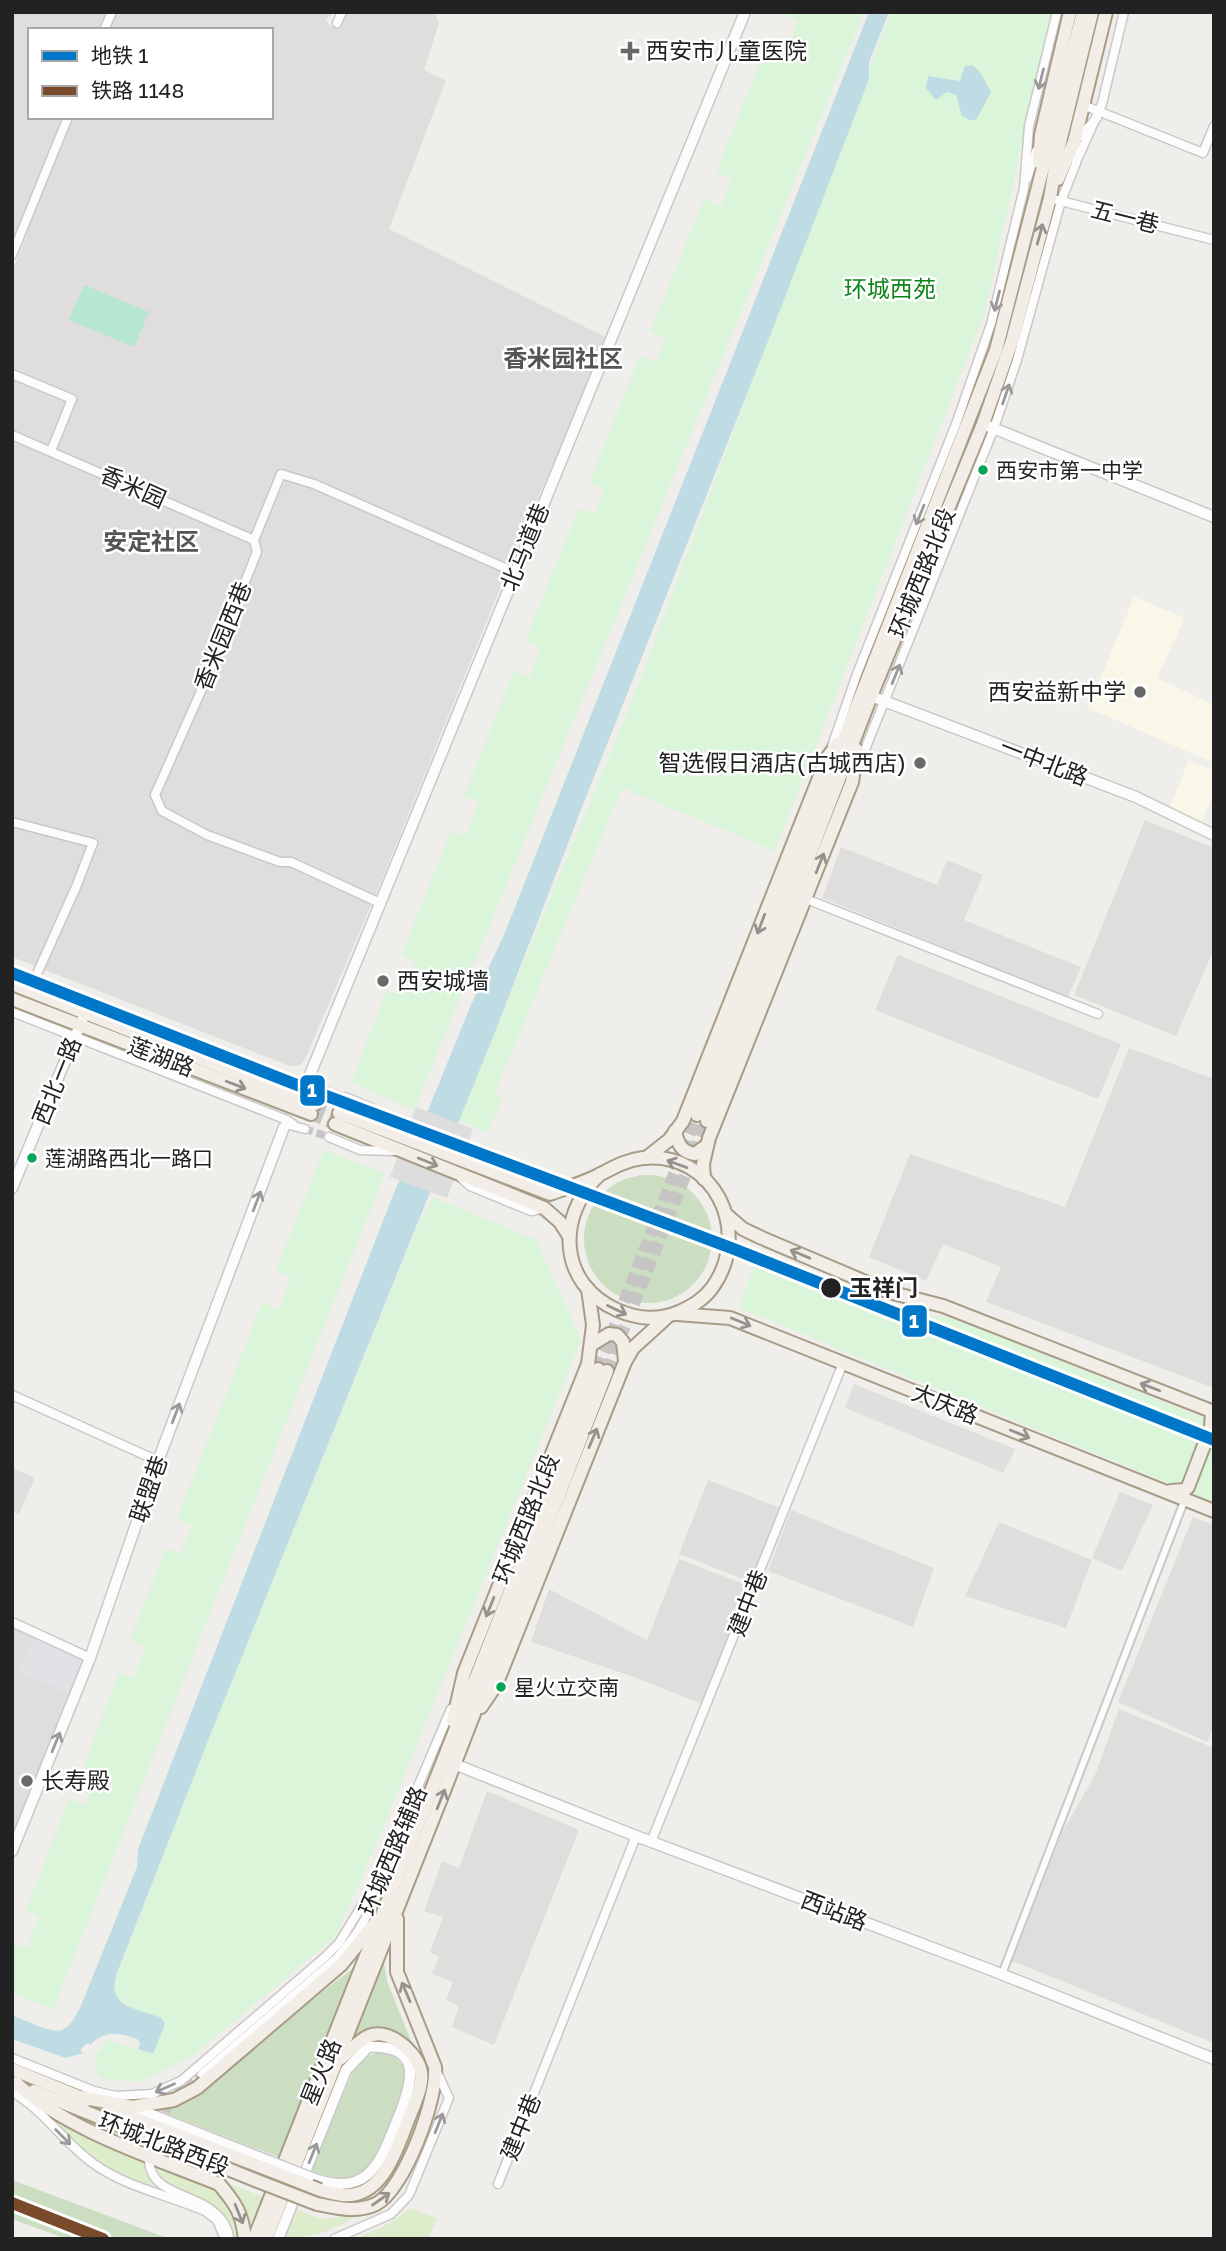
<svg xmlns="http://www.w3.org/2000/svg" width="1226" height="2251" font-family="'Golos Text','Noto Sans SC',sans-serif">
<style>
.residential{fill:#dfdedc}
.education{fill:#f8f7e8}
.religious{fill:#dededc}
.grass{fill:#ddeccb}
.forest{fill:#cbdec1}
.park{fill:#daf5da}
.pitch{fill:#b7e6d2}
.parking{fill:#e0dfde}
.plaza{fill:#e2e1e5}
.water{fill:#bfdbe3}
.pier{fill:#dedddd}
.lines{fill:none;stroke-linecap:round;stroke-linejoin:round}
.minor-tunnel{stroke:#c7c5c3;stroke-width:8;stroke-dasharray:8 4;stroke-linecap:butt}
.primary-tunnel{stroke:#c7c5c3;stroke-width:12;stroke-dasharray:12 6;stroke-linecap:butt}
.pedestrian-casing{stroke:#c9c8c7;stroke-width:10}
.minor-casing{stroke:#c9c8c7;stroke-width:11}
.tertiary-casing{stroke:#c9c8c7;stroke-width:13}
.primary-casing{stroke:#a79c86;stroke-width:16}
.pedestrian{stroke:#fdfcfc;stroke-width:6}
.minor{stroke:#fdfcfc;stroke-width:8}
.tertiary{stroke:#fdfcfc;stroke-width:10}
.primary{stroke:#f3ede7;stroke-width:12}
.tertiary-bridge-casing{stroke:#c9c8c7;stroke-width:13;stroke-linecap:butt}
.primary-bridge-casing{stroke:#a79c86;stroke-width:16;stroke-linecap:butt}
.tertiary-bridge{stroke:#fdfcfc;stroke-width:10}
.primary-bridge{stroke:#f3ede7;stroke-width:12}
.rail-1-casing{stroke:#fff;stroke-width:18}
.rail-1{stroke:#7a4b2a;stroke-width:12}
.metro-1-casing{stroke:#fff;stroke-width:18}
.metro-1{stroke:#0077c8;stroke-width:12}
.oneway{stroke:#9a9a9a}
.oneway2{stroke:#95928e}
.poi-dot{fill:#6a6968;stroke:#fff;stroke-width:2.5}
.bus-dot{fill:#00a651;stroke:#fff;stroke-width:2.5}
.stop-dot{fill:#222;stroke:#fff;stroke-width:2.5}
.labels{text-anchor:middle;stroke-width:5;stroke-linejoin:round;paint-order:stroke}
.bus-label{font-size:21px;fill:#222;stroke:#fff;text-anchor:start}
.poi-label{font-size:23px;fill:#222;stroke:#fff;text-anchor:start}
.street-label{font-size:23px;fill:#222;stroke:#fff}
.park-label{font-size:23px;fill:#0c8416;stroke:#fff}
.stop-label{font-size:23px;font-weight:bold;fill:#222;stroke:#fff;text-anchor:start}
.neighbourhood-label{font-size:24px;font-weight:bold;fill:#555;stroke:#fff}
.line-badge{stroke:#fff;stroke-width:2.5}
.badge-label{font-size:19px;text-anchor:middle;font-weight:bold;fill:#fff}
</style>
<rect width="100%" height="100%" fill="#f0eeeb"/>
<g class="residential">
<polygon points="12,12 109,12 102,30 30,30 30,117 67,117 12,255"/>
<polygon points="114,12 334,12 326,20 331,27 339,24 346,12 434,12 439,23 424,70 446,80 389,229 611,340 528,519 383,877 305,1059 300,1065 290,1066 12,957 12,438 250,540 255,552 150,796 152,800 159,794 260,549 258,537 289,472 280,468 251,537 56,451 76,398 12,373 12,272 26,237 30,215 70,117 271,117 271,30 107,30"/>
<polygon points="12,374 72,399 51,451 12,435"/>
<polygon points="1145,820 1214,848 1214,949 1176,1036 1074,995"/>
<polygon points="841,847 937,885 947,860 983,875 964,920 1081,967 1068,997 822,898"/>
<polygon points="898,955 1121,1044 1098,1099 875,1010"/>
<polygon points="1129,1048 1214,1079 1214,1388 986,1302 1001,1267 943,1244 926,1281 869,1257 910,1154 1065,1207"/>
<polygon points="708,1480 780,1508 751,1582 679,1554"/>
<polygon points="1120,1492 1153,1505 1122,1571 1092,1558"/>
<polygon points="791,1510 934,1568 913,1627 768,1571"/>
<polygon points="1193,1517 1214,1525 1214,1726 1207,1742 1118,1702"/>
<polygon points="999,1522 1092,1560 1066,1628 965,1596"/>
<polygon points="679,1559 749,1586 704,1705 634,1677 531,1642 549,1589 647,1640"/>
<polygon points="1119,1709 1214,1748 1214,2043 1012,1961 1063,1831 1095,1775"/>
<polygon points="487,1791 579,1830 494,2045 452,2027 459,2006 446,2000 453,1982 432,1974 439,1957 430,1952 443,1917 424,1911 442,1861 459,1868"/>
</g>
<g class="education">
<polygon points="1134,597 1185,618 1157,678 1214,705 1214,763 1088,708"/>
<polygon points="1189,760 1214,771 1214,791 1200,825 1168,811"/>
</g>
<polygon class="religious" points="12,1625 81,1657 83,1664 12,1837"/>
<g class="grass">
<path d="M37,2105L72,2129L141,2159L152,2152L263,2197L244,2239H232L231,2222L214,2205L164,2183C123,2198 64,2132 37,2105Z"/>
<path d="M410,2208L437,2218L428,2239H355C376,2230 394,2223 410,2208Z"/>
<path d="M298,2210L321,2219L358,2215C335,2230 309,2239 282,2239Z"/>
</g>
<g class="forest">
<circle cx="648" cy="1239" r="64"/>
<polygon points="383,1957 387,1981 420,2063 387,2031 370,2029 351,2039"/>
<path d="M360,1963L278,2157L158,2110C201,2099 236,2062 270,2034C299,2010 329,1986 360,1963Z"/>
<polygon points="382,2051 394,2054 406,2070 406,2089 377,2159 367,2171 355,2178 333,2178 311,2171 355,2067 366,2057"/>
<polygon points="12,2180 170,2239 67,2239 12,2219"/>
</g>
<g class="park">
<polygon points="782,12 864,12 414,1110 351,1082 387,990 403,996 416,962 401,956 451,831 465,836 479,803 464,796 514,671 530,677 541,648 525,641 579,508 594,514 604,489 589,483 640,356 656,362 666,339 650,332 704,199 721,206 732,179 716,172 768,43 786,50 798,21"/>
<polygon points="891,12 1051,12 985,312 775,851 622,788 495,1092 502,1102 486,1133 459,1119 632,701"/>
<polygon points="324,1150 385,1173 53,2009 12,1993 12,1943 27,1948 39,1916 26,1910 69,1799 85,1805 98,1773 83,1767 119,1673 133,1679 146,1647 130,1640 166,1548 180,1554 192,1525 177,1519 262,1303 279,1309 291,1278 276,1271"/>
<path d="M433,1197L536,1240L581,1340L379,1838L336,1936L194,2055L139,2082L99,2078L95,2056L108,2040L153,2054L162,2019C144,2011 119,2008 112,1988L211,1733L420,1220Z"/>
<polygon points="760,1250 894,1306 960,1321 1214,1422 1214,1505 1199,1499 1185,1490 739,1308"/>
</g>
<polygon class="pitch" points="84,285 149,312 134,347 69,320"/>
<g class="parking">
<polygon points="854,1384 1015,1449 1016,1449 1003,1473 845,1408"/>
<polygon points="12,1468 35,1478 19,1514 12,1511"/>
<polygon points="12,1625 34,1636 14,1687 12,1686"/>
</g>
<polygon class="plaza" points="34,1636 77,1655 81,1660 82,1664 70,1694 19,1673"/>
<g class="water">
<path d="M869,12H889L869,62V79L768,341L586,797L495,1032L211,1733L117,1973C105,2007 136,2008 162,2018L165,2024L153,2054L138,2049L140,2043L137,2039C118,2032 105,2030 90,2045L87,2043L80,2050L83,2053L66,2058L12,2039V2015C22,2019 53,2034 62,2030C70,2027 76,2015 80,2008L137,1867L138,1849L390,1203L471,1005L504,935Z"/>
<polygon points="972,65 980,72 991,92 976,120 970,120 962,116 956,95 947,92 936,100 926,88 928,76 960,81 965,66"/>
</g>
<polygon class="pier" points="416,1107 473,1129 447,1198 390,1177"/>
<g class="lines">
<g class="minor-tunnel">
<polyline points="322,1088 345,1097"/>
<polyline points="305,1129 329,1137"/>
<polyline points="162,2124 172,2095 202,2074"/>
</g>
<g class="primary-tunnel">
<polyline points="315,1104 339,1113"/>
<polyline points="311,1114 335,1124"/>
<polyline points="598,1369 697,1115"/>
<polyline points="607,1371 707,1121"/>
</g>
<defs>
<polyline id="pedestrian" points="1002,1974 1185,1499"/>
<g id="minor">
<polyline points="337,23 342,12"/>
<polyline points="104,30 112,12"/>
<polyline points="1083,105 1203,153 1214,126"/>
<polyline points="1077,160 1102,104 1124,12"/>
<polyline points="1027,179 1036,151"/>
<polyline points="1057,200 1214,240"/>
<polyline points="12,255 68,117"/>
<polyline points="12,374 72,399 51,451"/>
<polyline points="12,435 254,540"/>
<polyline points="832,746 857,674 956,424 991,324 1024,188 1029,126 1057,12"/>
<polyline points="858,767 994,428 1017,360 1061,201 1076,163 1074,142 1097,118"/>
<polyline points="12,822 93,843 76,887 32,985"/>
<polyline points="806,899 1098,1014"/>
<polyline points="380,903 291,862 280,862 207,835 162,811 155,795 205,682 257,552 254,540 281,474 314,484 514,572"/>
<polyline points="12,974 299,1086 307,1082 322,1088"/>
<polyline points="12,1012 287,1120 293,1124"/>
<polyline points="345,1097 370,1107 403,1136"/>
<polyline points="290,1125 305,1129"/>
<polyline points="329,1137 360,1150 394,1151"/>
<polyline points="464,1160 484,1157 540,1178 550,1194"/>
<polyline points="461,1178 470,1186 531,1211 541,1209"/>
<polyline points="12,1395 158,1461"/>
<polyline points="12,1622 90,1658"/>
<polyline points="651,1842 843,1363"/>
<polyline points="12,2058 94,2091 116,2096 152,2094 181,2081 324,1958 339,1943 366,1899 373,1892"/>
<path d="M202,2074L337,1958C354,1938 370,1919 373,1892L451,1709"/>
<path d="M12,2092C44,2110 64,2143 94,2164C126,2187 168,2195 205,2211L217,2220L225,2239"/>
<path d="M149,2162C153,2199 203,2191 224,2223C227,2229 229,2232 229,2239"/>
<polyline points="498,2184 636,1836"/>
<polyline points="334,2239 391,2214 409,2195 449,2098 436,2070"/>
</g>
<g id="tertiary">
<polyline points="983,424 1214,517"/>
<polyline points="871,696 1136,797 1214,835"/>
<polyline points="307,1082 745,12"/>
<polyline points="12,1188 85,1013"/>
<polyline points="454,1764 636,1836 991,1970 1214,2059"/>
<polyline points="12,1851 90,1658 158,1461 284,1127"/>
<polyline points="132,2107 271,2162"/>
<path d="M278,2239L346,2070L368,2047C426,2044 412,2085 397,2121C379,2167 366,2199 309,2177"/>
</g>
<g id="primary">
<polyline points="1039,162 1041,135 1070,12"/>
<polyline points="1058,179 1074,142 1106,12"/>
<polyline points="12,984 315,1104"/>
<polyline points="12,999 311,1114"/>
<path d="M339,1113L550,1194C566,1188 583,1183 599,1175C614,1167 626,1160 643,1158C714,1151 753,1231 712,1288C703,1300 692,1306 679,1312C657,1321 638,1319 617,1310C558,1284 556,1215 600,1174"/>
<polyline points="697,1115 996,350 1083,12"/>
<polyline points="707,1121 871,696 983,424 1012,341 1050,198 1058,150 1092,12"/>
<polyline points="335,1124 544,1208 560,1222 569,1236"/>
<path d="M675,1131C678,1144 681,1152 695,1154L707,1145"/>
<polyline points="646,1158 669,1140 683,1121 827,758 838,743"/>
<polyline points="704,1179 703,1164 709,1138 852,782 857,750"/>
<polyline points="728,1216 743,1229 762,1238 889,1292 943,1306 1214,1412"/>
<polyline points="677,1314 730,1318 1214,1511"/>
<polyline points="591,1345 609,1334 617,1335 623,1342 625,1361"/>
<polyline points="1171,1491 1185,1490 1188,1487 1211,1427 1212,1411"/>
<polyline points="481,1707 496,1685 625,1362 633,1348 666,1318"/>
<polyline points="453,1721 464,1673 588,1364 593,1325 588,1289"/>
<polyline points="12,2069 87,2100"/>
<path d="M16,2083C66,2130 155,2158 219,2184C236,2204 242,2213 245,2239"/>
<polyline points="34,2091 255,2180"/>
<polyline points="80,2097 132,2107 174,2100 197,2088 341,1965 375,1923"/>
<polyline points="110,2109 264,2168"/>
<path d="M320,2190C327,2192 335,2194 342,2195C384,2199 398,2145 410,2115C415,2102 425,2082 420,2068C414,2049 385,2025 365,2038C356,2044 348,2052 340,2059"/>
<path d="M317,2204C336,2208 357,2213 376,2204C404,2190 438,2098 435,2067L397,1972V1919"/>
<polyline points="254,2239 598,1369"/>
<polyline points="266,2239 442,1796 607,1371"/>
</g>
</defs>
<use href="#pedestrian" class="pedestrian-casing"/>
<use href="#minor" class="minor-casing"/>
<use href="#tertiary" class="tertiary-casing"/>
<use href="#primary" class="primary-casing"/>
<use href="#pedestrian" class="pedestrian"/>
<use href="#minor" class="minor"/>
<use href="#tertiary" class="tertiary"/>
<use href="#primary" class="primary"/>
<defs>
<polyline id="tertiary-bridge" points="271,2162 309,2177"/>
<g id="primary-bridge">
<polyline points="264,2168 320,2190"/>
<polyline points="255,2180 317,2204"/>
</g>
</defs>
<use href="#tertiary-bridge" class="tertiary-bridge-casing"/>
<use href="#primary-bridge" class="primary-bridge-casing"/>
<use href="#tertiary-bridge" class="tertiary-bridge"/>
<use href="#primary-bridge" class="primary-bridge"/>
<defs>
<polyline id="rail-1" points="12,2203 103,2239"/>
</defs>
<use href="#rail-1" class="rail-1-casing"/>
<use href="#rail-1" class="rail-1"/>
<defs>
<polyline id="metro-1" points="12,973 292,1083 734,1249 1214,1440"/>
</defs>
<use href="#metro-1" class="metro-1-casing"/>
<use href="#metro-1" class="metro-1"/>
</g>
<defs><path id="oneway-shaft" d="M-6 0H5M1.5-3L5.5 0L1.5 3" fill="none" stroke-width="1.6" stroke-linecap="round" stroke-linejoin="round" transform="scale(1.75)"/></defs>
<g class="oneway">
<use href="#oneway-shaft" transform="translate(1041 79) rotate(104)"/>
<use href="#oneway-shaft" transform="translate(997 301) rotate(104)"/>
<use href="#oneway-shaft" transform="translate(1006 394) rotate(-71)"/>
<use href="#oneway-shaft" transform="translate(920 515) rotate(112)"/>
<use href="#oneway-shaft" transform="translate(896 674) rotate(-68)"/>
<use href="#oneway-shaft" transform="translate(257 1201) rotate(-69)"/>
<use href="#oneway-shaft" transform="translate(176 1413) rotate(-69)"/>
<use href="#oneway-shaft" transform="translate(56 1742) rotate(-68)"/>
<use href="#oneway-shaft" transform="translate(165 2088) rotate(156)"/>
<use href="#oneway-shaft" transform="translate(439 2123) rotate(-68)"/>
<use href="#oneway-shaft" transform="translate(63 2137) rotate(45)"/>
<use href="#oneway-shaft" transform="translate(313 2153) rotate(-68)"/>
</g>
<g class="oneway2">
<use href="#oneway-shaft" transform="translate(1040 234) rotate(-75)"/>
<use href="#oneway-shaft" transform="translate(820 863) rotate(-68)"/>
<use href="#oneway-shaft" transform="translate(761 924) rotate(111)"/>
<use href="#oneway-shaft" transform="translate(236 1085) rotate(21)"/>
<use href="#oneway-shaft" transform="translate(428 1162) rotate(22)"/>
<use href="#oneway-shaft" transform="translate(677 1164) rotate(-160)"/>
<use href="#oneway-shaft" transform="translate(800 1254) rotate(-157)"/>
<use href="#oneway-shaft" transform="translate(617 1310) rotate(25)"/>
<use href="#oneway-shaft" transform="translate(741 1322) rotate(22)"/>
<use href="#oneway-shaft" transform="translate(1150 1387) rotate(-159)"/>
<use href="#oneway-shaft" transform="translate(1020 1434) rotate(22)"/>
<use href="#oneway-shaft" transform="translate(593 1438) rotate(-67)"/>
<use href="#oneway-shaft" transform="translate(490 1607) rotate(112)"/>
<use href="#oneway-shaft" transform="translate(441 1799) rotate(-68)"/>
<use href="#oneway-shaft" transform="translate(406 1992) rotate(-113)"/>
<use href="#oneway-shaft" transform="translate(381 2199) rotate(-35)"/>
<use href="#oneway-shaft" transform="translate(239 2214) rotate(68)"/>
</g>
<g class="poi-dot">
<path d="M626.5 40.5h7v7h7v7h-7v7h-7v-7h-7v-7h7z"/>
<circle cx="1140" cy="692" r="7"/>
<circle cx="920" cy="763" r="7"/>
<circle cx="383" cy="981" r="7"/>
<circle cx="27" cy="1781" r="7"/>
</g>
<g class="bus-dot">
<circle cx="983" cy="470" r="6"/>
<circle cx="32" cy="1158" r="6"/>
<circle cx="501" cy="1687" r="6"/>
</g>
<circle class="stop-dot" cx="831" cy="1288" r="11"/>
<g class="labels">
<g class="bus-label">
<text x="996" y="478">西安市第一中学</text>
<text x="45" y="1166">莲湖路西北一路口</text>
<text x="514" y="1695">星火立交南</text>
</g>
<g class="poi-label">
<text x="646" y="59">西安市儿童医院</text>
<text x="1126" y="700" text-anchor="end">西安益新中学</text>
<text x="906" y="771" text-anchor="end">智选假日酒店(古城西店)</text>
<text x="397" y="989">西安城墙</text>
<text x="41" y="1789">长寿殿</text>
</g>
<g class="street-label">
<text transform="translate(1125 217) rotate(14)" y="8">五一巷</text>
<text transform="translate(133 487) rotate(24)" y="8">香米园</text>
<text transform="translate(525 547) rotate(-68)" y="8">北马道巷</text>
<text transform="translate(922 573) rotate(-68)" y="8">环城西路北段</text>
<text transform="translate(223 636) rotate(-68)" y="8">香米园西巷</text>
<text transform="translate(1044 762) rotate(21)" y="8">一中北路</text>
<text transform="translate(161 1057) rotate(21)" y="8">莲湖路</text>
<text transform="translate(57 1081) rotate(-68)" y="8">西北一路</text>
<text transform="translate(945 1404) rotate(22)" y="8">大庆路</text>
<text transform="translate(149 1489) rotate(-71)" y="8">联盟巷</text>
<text transform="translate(526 1519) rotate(-68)" y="8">环城西路北段</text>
<text transform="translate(748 1603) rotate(-69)" y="8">建中巷</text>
<text transform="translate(393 1851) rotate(-67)" y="8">环城西路辅路</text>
<text transform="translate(834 1911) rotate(21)" y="8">西站路</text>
<text transform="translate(321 2072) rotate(-68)" y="8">星火路</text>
<text transform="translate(521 2127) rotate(-68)" y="8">建中巷</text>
<text transform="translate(164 2144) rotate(21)" y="8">环城北路西段</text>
</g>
<g class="park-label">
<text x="890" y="297">环城西苑</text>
</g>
<g class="stop-label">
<text x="849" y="1296">玉祥门</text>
</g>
<g class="neighbourhood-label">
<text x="563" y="367">香米园社区</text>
<text x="151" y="550">安定社区</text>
</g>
</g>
<g class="line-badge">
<rect x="299" y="1074" width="27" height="33" rx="7" fill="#0077c8"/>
<rect x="901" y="1304" width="27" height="34" rx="7" fill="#0077c8"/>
</g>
<g class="badge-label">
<text x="312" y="1097">1</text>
<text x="914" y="1328">1</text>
</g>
<rect width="1226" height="2251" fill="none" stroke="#222222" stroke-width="28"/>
<rect x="28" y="28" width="245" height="91" fill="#ffffff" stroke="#a7a7a7" stroke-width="2"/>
<rect x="42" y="51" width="35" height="10" fill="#0077c8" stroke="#a7a7a7" stroke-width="2"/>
<text x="91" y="63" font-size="21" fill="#222222">地铁 1</text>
<rect x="42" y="86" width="35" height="10" fill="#7a4b2a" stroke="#a7a7a7" stroke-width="2"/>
<text x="91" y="98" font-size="21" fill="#222222">铁路 1148</text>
</svg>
